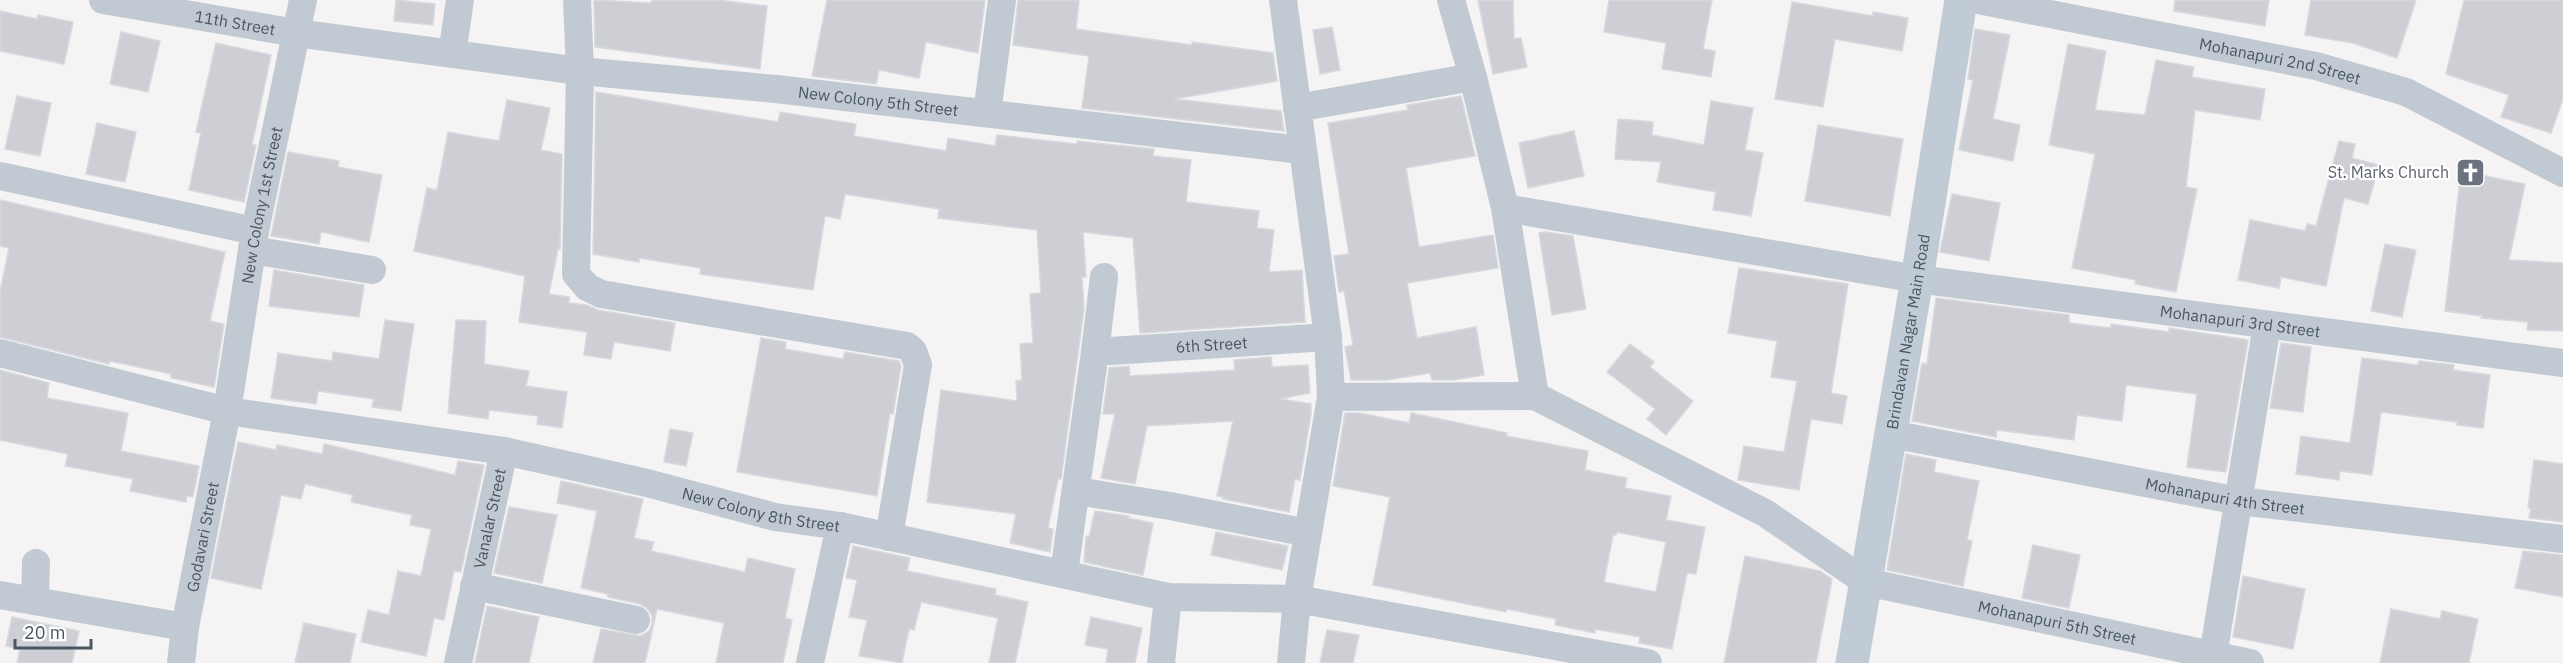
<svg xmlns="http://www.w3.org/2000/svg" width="2563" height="663" font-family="'IBM Plex Sans',sans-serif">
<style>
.building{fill:#cdcfd5;stroke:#d7d9de;stroke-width:1.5;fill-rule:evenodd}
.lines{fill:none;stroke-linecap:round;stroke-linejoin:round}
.street{stroke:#c1cad2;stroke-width:28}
.secondary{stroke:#c1cbd6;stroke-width:33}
.labels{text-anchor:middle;stroke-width:4.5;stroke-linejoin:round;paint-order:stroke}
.street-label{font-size:16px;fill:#4a5661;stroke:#fff}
.worship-label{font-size:16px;fill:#5b616d;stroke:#fff;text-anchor:end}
</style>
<rect width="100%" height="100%" fill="#f5f3f3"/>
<g class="building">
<polygon points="396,0 435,4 433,25 394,21"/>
<polygon points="594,0 651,3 652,0 717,0 767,6 760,69 595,47"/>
<polygon points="827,0 985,0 978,53 926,42 919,78 879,70 876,84 812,76"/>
<polygon points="1018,0 1079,0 1076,29 1192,45 1192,42 1273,53 1277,81 1174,99 1281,111 1284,131 1082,108 1089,56 1013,45"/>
<polygon points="1478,0 1513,0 1514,39 1521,38 1527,67 1493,74"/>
<polygon points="1609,0 1712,0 1703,49 1715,51 1711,77 1662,69 1666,43 1604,32"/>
<polygon points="2175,0 2269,0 2265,26 2174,11"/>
<polygon points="2311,0 2416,0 2397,58 2353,43 2305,35"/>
<polygon points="2464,0 2563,0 2563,99 2551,133 2501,117 2509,95 2446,74"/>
<polygon points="1792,2 1873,16 1873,12 1908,18 1902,51 1835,39 1823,107 1775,99"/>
<polygon points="0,11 37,19 38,15 73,22 64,64 0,51"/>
<polygon points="1332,27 1340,70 1320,74 1313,30"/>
<polygon points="1975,29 2010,35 1993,119 2020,125 2013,161 1959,150 1973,80 1968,79"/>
<polygon points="121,32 160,41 148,92 110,84"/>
<polygon points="216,43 271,55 252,145 256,145 244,202 189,190 201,133 196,132"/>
<polygon points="2068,44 2106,51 2095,110 2145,115 2156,60 2194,67 2192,77 2265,89 2260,120 2195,110 2186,187 2197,189 2176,292 2135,284 2136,280 2072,268 2095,154 2049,145"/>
<polygon points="596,92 778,122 780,112 856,124 854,136 946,151 948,138 995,146 997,135 1077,144 1077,141 1154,149 1153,156 1191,160 1186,202 1259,211 1257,228 1274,230 1269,272 1302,270 1305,322 1140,333 1133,238 1083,232 1086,277 1082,277 1084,309 1061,479 1058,479 1048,528 1053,529 1050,552 1010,543 1016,514 927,502 941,390 1017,401 1016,381 1022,380 1020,344 1033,343 1030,294 1041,293 1037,230 938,218 939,209 845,194 840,219 825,216 813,290 700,274 701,268 639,258 639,262 593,254"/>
<polygon points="17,96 51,103 40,156 5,149"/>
<polygon points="1461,96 1475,156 1406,168 1419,247 1493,235 1498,268 1407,283 1417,338 1476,327 1484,375 1454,380 1432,380 1430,373 1387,380 1351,380 1345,347 1353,345 1344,291 1339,292 1334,256 1349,254 1328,123 1408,110 1407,105"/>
<polygon points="507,100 550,108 541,150 562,154 560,249 558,249 549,294 569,297 569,303 587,305 598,310 675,323 670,351 614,342 611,359 584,355 587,332 519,322 525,276 414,251 427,188 437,190 448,132 499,141"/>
<polygon points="1711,101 1753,108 1745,150 1763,153 1751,216 1713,210 1716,192 1657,182 1661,162 1615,159 1618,119 1653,122 1652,135 1704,145"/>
<polygon points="97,123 136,132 125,182 86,174"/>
<polygon points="1818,125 1903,139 1890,216 1805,201"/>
<polygon points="1574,131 1584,176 1528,188 1519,143"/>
<polygon points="2339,141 2355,144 2352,158 2379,165 2368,204 2344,198 2326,286 2281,277 2279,288 2238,280 2250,220 2305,231 2307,224 2316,226"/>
<polygon points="288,152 339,161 338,167 382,175 369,242 321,232 319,244 271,236"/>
<polygon points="2461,171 2525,184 2509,260 2563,263 2563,331 2527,330 2528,322 2481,318 2482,316 2445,311"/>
<polygon points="1952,194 2000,203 1989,261 1940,252"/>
<polygon points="0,200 225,252 210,321 224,324 214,387 171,378 171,374 110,361 109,364 0,337 0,292 9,248 0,246"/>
<polygon points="1546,232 1573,236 1586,309 1552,315 1539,233"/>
<polygon points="2385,244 2416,250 2402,317 2371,311"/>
<polygon points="1739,268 1848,284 1831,393 1847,396 1842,424 1811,419 1799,490 1738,480 1744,446 1784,452 1797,381 1771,377 1777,341 1728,333"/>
<polygon points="274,270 364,285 359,317 269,306"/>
<polygon points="1936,298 2069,315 2069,323 2111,328 2111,324 2169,332 2169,328 2248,340 2226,472 2187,467 2197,394 2126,385 2122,421 2077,415 2074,440 1997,430 1996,437 1912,421 1922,363 1927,364"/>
<polygon points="385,320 414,324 401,411 372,407 374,399 318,391 316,404 271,398 278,353 332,361 333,352 379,359"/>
<polygon points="456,320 486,321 484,364 529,371 526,386 567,392 562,428 537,424 538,416 489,410 488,419 448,413"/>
<polygon points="761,338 786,342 785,349 843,359 845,352 899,361 901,366 893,414 890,413 877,496 737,472"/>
<polygon points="2281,343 2311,347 2303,412 2270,408"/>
<polygon points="1630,344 1654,362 1650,367 1693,401 1666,435 1647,419 1655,409 1607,372"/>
<polygon points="1271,357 1272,367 1308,365 1310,393 1280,399 1311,404 1311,414 1300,480 1295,479 1289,512 1223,499 1223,497 1217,496 1233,421 1147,426 1135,484 1101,478 1115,414 1103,414 1109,368 1129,366 1130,376 1235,370 1234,360"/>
<polygon points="2362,358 2418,365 2419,361 2454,365 2453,370 2490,375 2483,428 2457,425 2457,422 2381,412 2372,475 2340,471 2339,480 2296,474 2301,436 2350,443"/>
<polygon points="0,370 49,383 47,398 128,413 121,451 199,466 193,497 187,496 186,502 130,491 133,479 65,466 68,454 0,440"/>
<path d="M1345,413H1359L1409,423L1411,413L1507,433L1506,436L1588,451L1585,470L1627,478L1625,488L1671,496L1666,520L1705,527L1696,574L1687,573L1672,649L1639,643L1640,637L1595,629V633L1555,625L1556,619L1507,609L1506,612L1373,585L1390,497L1333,486ZM1617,532L1666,542L1656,592L1604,582L1613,535H1616Z"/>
<polygon points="670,429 693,433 686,466 664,462"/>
<polygon points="238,442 276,450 277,445 322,454 324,444 455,475 458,461 484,465 461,572 454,571 444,620 434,618 426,656 361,642 368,610 389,615 398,571 421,576 431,529 410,525 412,515 351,502 353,495 305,484 301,499 281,495 261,589 211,578"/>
<polygon points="1906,454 1936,460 1934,472 1979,481 1967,540 1972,541 1963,586 1887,570"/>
<polygon points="2534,460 2563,464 2563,522 2529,518 2531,509 2528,508"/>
<polygon points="561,481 643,499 634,538 654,542 651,551 745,572 748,558 795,569 785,618 792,620 783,663 716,663 724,623 657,609 645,663 593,663 601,629 641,636 649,631 652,624 652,615 647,608 640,604 608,597 608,594 581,588 597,511 557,503"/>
<polygon points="509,507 557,515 542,583 494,573"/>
<polygon points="1095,511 1129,516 1128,518 1153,523 1143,575 1084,562 1086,536 1089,537"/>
<polygon points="1216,532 1288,546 1282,570 1211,555"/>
<polygon points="2033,545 2080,555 2069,608 2022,598"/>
<polygon points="853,546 910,558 907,571 996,589 995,595 1028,602 1015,663 989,663 998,618 921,602 914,630 909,629 902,663 859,656 867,620 849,617 857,580 846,578"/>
<polygon points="2523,551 2563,555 2563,597 2515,588"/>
<polygon points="1745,556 1820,571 1832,579 1816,663 1724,663"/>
<polygon points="2243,576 2305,589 2293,649 2233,637"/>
<polygon points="487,606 539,617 529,663 475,663"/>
<polygon points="2391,609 2440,619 2442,611 2478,619 2469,663 2380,663"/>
<polygon points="12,617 79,631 72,663 17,663 20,649 6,646"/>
<polygon points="1091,617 1142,628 1135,663 1106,663 1108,649 1085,645"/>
<polygon points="304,623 356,634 350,663 295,663"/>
<polygon points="1327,630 1359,635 1353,663 1320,663"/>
</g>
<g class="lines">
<g class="street">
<path id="s1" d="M103,0L296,33L580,71L776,89L1302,150"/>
<polyline points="577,0 580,71 576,274 587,287 601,294 907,346 913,351 918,365 889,537"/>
<polyline points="1283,0 1328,337 1331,397 1297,599 1291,663"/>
<path id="s2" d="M1451,0L1473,77L1505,208L1535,396L1765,513L1866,582L2250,663"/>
<path id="s3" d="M1978,0L2316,66L2406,92L2563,173"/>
<polyline points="452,54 460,0"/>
<polyline points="1297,108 1473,77"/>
<polyline points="987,113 1002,0"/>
<polyline points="0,176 255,231"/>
<path id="s4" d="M1505,208L1917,279L2563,363"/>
<polyline points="252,250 372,270"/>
<polyline points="1095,352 1104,277"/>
<path id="s5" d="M0,353L227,411L504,451L647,483L775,517L840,526L1168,597L1297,599L1648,663"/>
<polyline points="1331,397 1535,396"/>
<path id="s6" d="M1891,434L2239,501L2563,539"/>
<polyline points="1077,491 1170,506 1308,533"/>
<path id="s7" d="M1064,573L1095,352L1328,337"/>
<polyline points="474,586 636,620"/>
<polyline points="0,595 185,627"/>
<polyline points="35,601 36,563"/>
<polyline points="2213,656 2267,325"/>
<path id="s8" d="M181,663L185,627L227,411L255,231L303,0"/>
<path id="s9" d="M458,663L504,451"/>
<polyline points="810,663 840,526"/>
<polyline points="1161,663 1168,597"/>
</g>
<path class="secondary" id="s10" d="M1852,663L1917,279L1961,0"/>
</g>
<defs>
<symbol id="church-square" viewBox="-11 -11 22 22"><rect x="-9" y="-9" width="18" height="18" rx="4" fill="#6b7280" stroke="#fff"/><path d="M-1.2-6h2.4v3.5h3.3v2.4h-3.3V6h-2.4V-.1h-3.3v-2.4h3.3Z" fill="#fff"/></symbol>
</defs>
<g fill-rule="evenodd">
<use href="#church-square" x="2454" y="156" width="33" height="33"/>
</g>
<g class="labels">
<g class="street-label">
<text dy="6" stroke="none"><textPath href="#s1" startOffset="134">11th Street</textPath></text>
<text dy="6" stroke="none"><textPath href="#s3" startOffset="308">Mohanapuri 2nd Street</textPath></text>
<text dy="6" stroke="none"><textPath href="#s1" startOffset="782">New Colony 5th Street</textPath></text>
<text dy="6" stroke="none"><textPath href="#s8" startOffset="465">New Colony 1st Street</textPath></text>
<text dy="6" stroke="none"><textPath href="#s4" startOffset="744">Mohanapuri 3rd Street</textPath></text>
<text dy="6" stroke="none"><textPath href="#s10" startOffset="336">Brindavan Nagar Main Road</textPath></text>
<text dy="6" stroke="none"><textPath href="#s7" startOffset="340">6th Street</textPath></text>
<text dy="6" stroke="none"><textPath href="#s6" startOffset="340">Mohanapuri 4th Street</textPath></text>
<text dy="6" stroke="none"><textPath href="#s5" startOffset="778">New Colony 8th Street</textPath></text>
<text dy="6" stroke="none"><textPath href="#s9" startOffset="148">Vanalar Street</textPath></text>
<text dy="6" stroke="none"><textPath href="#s8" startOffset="128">Godavari Street</textPath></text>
<text dy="6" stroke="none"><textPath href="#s2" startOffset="981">Mohanapuri 5th Street</textPath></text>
</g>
<g class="worship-label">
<text x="2449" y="178">St. Marks Church</text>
</g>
</g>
<path d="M15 639v9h76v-9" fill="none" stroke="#4a5661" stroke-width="3"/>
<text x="24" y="639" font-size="18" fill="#4a5661" stroke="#ffffff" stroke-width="4.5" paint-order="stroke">20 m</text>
</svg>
